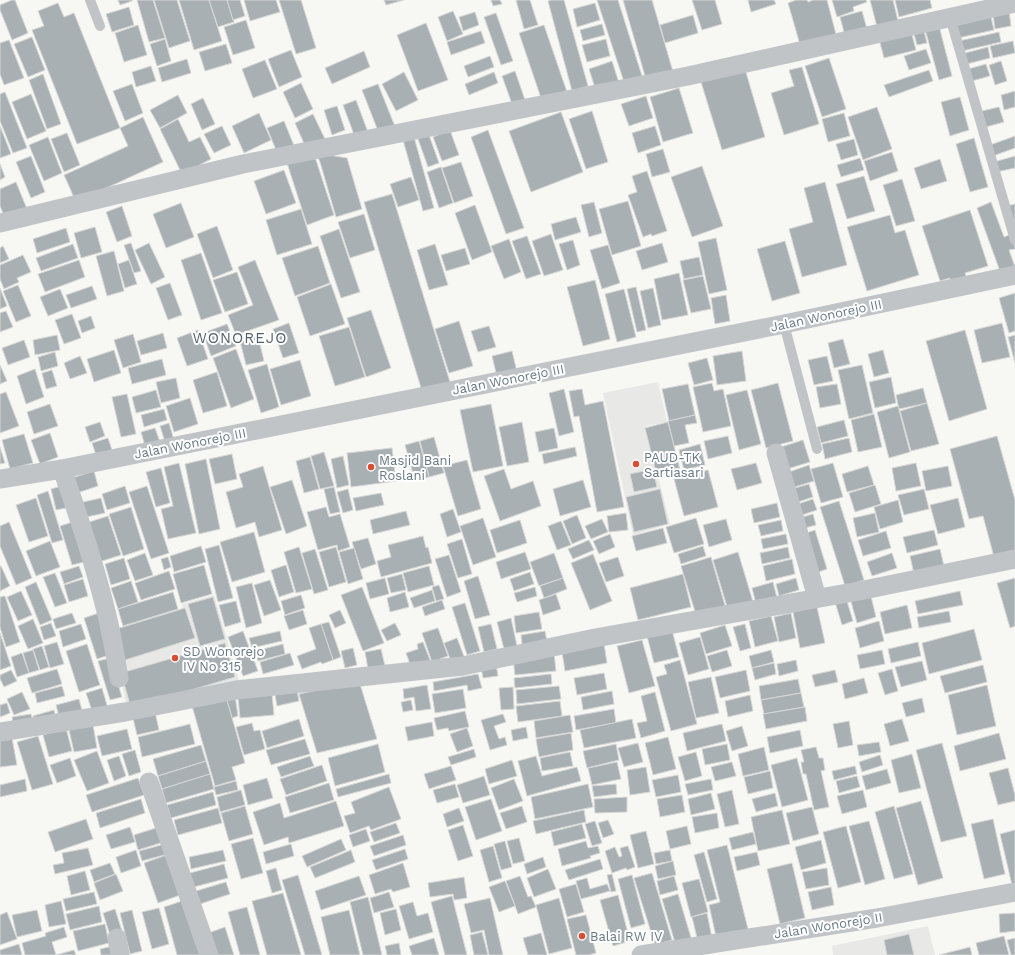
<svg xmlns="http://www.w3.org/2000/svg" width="1015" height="955" font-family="'Work Sans',sans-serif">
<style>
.built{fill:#e8e8e7}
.building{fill:#a8b0b4;stroke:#d8d8d6}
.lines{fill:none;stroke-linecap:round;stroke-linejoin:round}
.lane{stroke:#c0c4c7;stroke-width:10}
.street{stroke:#c0c4c7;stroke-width:19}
.poi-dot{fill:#d84e33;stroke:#fff;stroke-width:1.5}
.labels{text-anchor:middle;stroke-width:4;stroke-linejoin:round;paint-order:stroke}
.street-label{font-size:13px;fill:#687983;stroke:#fff}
.poi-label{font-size:13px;fill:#687983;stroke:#fff;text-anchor:start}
.quarter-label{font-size:15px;letter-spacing:1px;fill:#556169;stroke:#fff}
</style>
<rect width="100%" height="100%" fill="#f7f7f4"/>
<g class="built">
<polygon points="658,382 667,422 646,426 670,524 633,535 603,393"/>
<polygon points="214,595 240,684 127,710 111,630 183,608 182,604"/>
<polygon points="928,926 935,955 833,955 832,946"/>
</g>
<g class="building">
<polygon points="12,0 15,0 28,33 12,40 0,10 0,5"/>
<polygon points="118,0 132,0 132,1 120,5"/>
<polygon points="137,0 153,0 165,38 149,42"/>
<polygon points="154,0 177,0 190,41 169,48"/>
<polygon points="179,0 209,0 222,41 194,50"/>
<polygon points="209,0 227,0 234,22 218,27"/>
<polygon points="227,0 240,0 245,16 233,20"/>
<polygon points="244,0 276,0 280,12 250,21"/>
<polygon points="279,0 301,0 316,48 296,54"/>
<polygon points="384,0 404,0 386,5"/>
<polygon points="491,0 500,0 502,4 493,6"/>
<polygon points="516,0 530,0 538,25 524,29"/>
<polygon points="551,0 564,0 588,86 572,91 548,1"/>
<polygon points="597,0 618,0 642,76 624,82"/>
<polygon points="623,0 652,0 674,75 647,83"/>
<polygon points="692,0 715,0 722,24 702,30"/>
<polygon points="748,0 774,0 776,4 751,12"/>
<polygon points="796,0 807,0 808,2 813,0 827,0 837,38 801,48 788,3"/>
<polygon points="832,0 866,0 867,2 853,7 854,11 837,17"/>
<polygon points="870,0 893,0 898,21 877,27"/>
<polygon points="895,0 930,0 932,8 899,17"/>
<polygon points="58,3 64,17 74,13 120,128 77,144 32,30 44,26 38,11"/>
<polygon points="595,3 600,20 577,27 573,9"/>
<polygon points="129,7 134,25 112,32 106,14"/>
<polygon points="453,11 463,34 447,41 438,17"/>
<polygon points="862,11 867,29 845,36 840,17"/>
<polygon points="1009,11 1011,26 995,29 993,14"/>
<polygon points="475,12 479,25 463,31 459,17"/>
<polygon points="496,13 513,61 501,65 484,17"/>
<polygon points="693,15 698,33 665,43 660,25"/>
<polygon points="991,17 994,30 958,38 954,26"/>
<polygon points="246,20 255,48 233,55 224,27"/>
<polygon points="426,23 448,80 418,91 397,35"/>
<polygon points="602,24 605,35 583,41 580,30"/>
<polygon points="138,25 147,55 124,62 115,33"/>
<polygon points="544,25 568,95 543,104 519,33"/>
<polygon points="939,26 952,76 939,80 925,29"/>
<polygon points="481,31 485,43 451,55 447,42"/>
<polygon points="911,31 916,50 884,58 879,39"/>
<polygon points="924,31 927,43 917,45 914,34"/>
<polygon points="999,32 1001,42 962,51 959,41"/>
<polygon points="32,37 45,70 28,77 14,44"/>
<polygon points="165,39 171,61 157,66 150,44"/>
<polygon points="606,39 610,56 587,62 582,45"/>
<polygon points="9,40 24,78 4,85 0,74 0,43"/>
<polygon points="1013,41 1015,53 993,58 990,46"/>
<polygon points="226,44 232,63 205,71 199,52"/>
<polygon points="988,47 990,58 967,64 965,53"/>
<polygon points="926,49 931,63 909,70 904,56"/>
<polygon points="291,50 302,77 279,87 268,59"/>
<polygon points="364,51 370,67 332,84 325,68"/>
<polygon points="490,56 494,67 468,77 464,66"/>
<polygon points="829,58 846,109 822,117 805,66"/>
<polygon points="187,59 191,73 162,82 158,68"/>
<polygon points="265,60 277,89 253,98 242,69"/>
<polygon points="612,61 619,83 596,91 589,69"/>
<polygon points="1001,61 1007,81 995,85 989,65"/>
<polygon points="986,64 990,76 972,81 968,69"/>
<polygon points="151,66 156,81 136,87 132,72"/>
<polygon points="802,67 819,124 784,135 771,93 794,86 789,70"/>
<polygon points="745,69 765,137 722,150 701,82"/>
<polygon points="929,70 933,81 889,97 884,85"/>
<polygon points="515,71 525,100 512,104 502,76"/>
<polygon points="404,72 418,100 396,111 382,84"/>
<polygon points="494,72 498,83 469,95 465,84"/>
<polygon points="43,74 61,124 47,129 29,80"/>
<polygon points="301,83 313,109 295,118 283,92"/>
<polygon points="132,84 143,113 125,121 113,91"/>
<polygon points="378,84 396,129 380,136 362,90"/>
<polygon points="679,88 693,133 663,142 650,97"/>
<polygon points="1015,91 1015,107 1004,110 1001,95"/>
<polygon points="5,92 27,148 13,153 0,121 0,94"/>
<polygon points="31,94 46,131 27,139 12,102"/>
<polygon points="178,95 187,113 160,128 150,110"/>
<polygon points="646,96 653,118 629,126 621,104"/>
<polygon points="960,97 969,130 950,136 941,102"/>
<polygon points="203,98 215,124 202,130 191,104"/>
<polygon points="356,100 369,135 356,140 343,105"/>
<polygon points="337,106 345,130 332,135 324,110"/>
<polygon points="877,107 892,149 863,160 848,117"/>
<polygon points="999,107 1004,122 986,127 982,111"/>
<polygon points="592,111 608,162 586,169 569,119"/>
<polygon points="561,112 583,172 531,192 509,131"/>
<polygon points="259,113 271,140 244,153 232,126"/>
<polygon points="844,113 850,136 828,142 822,119"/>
<polygon points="313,114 325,139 306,148 295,123"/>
<polygon points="143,117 163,162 76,202 64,175 128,146 120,128"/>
<polygon points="178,119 189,142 200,137 211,159 182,174 160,129"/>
<polygon points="284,121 295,148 278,155 267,128"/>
<polygon points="0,126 11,154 0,158"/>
<polygon points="222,126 231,145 214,153 204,134"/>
<polygon points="655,126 661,145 638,153 632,133"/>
<polygon points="450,130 459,155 442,161 433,137"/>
<polygon points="488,130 524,228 506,234 471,137"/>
<polygon points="67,133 80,165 64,172 51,139"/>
<polygon points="429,135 439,163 428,167 418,139"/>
<polygon points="1015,136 1015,148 993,156 990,145"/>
<polygon points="48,137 62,173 44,181 29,145"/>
<polygon points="414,137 434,208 423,211 403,140"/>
<polygon points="974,138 988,187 970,192 956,144"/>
<polygon points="854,139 858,155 841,160 836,144"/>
<polygon points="663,149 670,172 652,177 646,154"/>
<polygon points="892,152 898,171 870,181 864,161"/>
<polygon points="316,153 347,158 362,209 336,217 320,162"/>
<polygon points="314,154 334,215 307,225 287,163"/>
<polygon points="31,156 45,192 31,198 16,162"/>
<polygon points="1015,156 1015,168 996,172 994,162"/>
<polygon points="860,158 864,170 841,177 837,165"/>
<polygon points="940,159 947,181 921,189 914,168"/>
<polygon points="461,162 473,196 454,203 442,168"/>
<polygon points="0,164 5,177 0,180"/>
<polygon points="702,166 723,226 692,237 671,177"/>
<polygon points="441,167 453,203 439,208 427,172"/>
<polygon points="284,170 296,203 266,214 254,181"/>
<polygon points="647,171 667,231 652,236 651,234 643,237 628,195 637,192 632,176"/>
<polygon points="864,176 875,211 847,219 836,184"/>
<polygon points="411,177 419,200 398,207 390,184"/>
<polygon points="902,179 915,221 896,226 883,185"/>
<polygon points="16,182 27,209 5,218 0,206 0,189"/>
<polygon points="825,182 847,265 802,277 789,229 813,222 804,188"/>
<polygon points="392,194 450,382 422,391 364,202"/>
<polygon points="628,201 641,246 612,255 599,209"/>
<polygon points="594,202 602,233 589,237 581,205"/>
<polygon points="991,202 1004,237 1011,234 1015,247 1015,249 1009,250 1015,267 1001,274 977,208"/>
<polygon points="181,203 194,237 166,248 153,214"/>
<polygon points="1015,204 1015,227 1006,206"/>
<polygon points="475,205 492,252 472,260 455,213"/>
<polygon points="122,206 132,236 117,242 106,212"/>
<polygon points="301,209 312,244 277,255 266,220"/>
<polygon points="970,210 988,266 965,273 968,283 952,287 950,278 940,281 922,226"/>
<polygon points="364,214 375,250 350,258 338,222"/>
<polygon points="890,215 895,233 905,230 919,275 867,291 847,227"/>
<polygon points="576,217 581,232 555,240 551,224"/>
<polygon points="217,226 233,270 213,278 197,234"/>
<polygon points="95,227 102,252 81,258 74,233"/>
<polygon points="66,228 70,242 37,253 33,239"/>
<polygon points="339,229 360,292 341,298 320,236"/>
<polygon points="551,234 563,270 544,276 532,241"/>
<polygon points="527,236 541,274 526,279 512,241"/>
<polygon points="716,238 727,290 709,294 698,242"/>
<polygon points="509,239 521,272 504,279 491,246"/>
<polygon points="573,240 580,265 567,270 559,244"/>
<polygon points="785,241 800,293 772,301 757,249"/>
<polygon points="131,243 141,271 134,273 124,245"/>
<polygon points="149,243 165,277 151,284 135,250"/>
<polygon points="662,243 668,262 642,270 636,251"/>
<polygon points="73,244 78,258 41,271 36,258"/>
<polygon points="435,244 448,285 429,290 417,250"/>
<polygon points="608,245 620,283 602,289 590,250"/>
<polygon points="3,246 9,259 0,263 0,248"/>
<polygon points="318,246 330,283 295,296 282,258"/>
<polygon points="465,248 470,264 446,271 441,255"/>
<polygon points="114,251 124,291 107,296 96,256"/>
<polygon points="201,253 222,313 201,320 181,260"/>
<polygon points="23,255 31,272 17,278 19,282 4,289 0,279 0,265"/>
<polygon points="699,257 703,275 684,279 680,261"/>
<polygon points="79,260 85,277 45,292 38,274"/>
<polygon points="129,260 137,284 125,288 118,264"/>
<polygon points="255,260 279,320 236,335 228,315 253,305 238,267"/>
<polygon points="237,272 248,304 225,312 213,280"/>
<polygon points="679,273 688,315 662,320 654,279"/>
<polygon points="703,276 711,309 691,313 683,280"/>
<polygon points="595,280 610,339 583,346 567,287"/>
<polygon points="170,283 182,315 168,320 156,288"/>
<polygon points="331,284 345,324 310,336 297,297"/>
<polygon points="18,285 31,316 16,322 3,291"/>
<polygon points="92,286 97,299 71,308 66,295"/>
<polygon points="636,287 646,330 637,332 627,289"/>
<polygon points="0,288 7,306 0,309"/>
<polygon points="653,288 661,325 648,328 640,291"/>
<polygon points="60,289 68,308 48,316 40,297"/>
<polygon points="624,289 636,337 617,342 605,294"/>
<polygon points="1015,293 1015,331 1009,333 999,298"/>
<polygon points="726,295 730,321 715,324 711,298"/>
<polygon points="371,310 391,368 366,377 347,318"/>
<polygon points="6,311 13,327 0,332 0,313"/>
<polygon points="72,314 81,338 64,344 55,320"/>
<polygon points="91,316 95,328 82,333 78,321"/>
<polygon points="459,321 473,366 449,373 435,329"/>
<polygon points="289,323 299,353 283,358 273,329"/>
<polygon points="1002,323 1010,357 982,363 974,330"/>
<polygon points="227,324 236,346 211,356 203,333"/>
<polygon points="489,326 496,347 478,352 471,331"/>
<polygon points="349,327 365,377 335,386 319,336"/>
<polygon points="198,330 208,359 187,366 177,338"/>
<polygon points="965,330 987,409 949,421 926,341"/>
<polygon points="163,333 167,348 141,355 137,341"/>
<polygon points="133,334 141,362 123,368 114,340"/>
<polygon points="57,335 60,350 35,355 33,340"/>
<polygon points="1015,335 1015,363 1008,337"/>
<polygon points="258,336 264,361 246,365 240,341"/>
<polygon points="843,339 850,364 834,368 828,343"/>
<polygon points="24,340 30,357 8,365 2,348"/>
<polygon points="236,349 254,399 231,408 213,358"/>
<polygon points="114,350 121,373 94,382 87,359"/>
<polygon points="883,350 889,373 874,377 868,354"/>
<polygon points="512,351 517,372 497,377 492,356"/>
<polygon points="742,351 746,381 717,385 713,356"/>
<polygon points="55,352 58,366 41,371 38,357"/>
<polygon points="80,356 87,373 70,379 64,363"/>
<polygon points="827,356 833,381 814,385 808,360"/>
<polygon points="707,358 713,380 694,385 688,363"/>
<polygon points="162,359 166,375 132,384 128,368"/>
<polygon points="300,360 311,396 281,405 270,369"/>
<polygon points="267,364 279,407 261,413 248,370"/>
<polygon points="0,365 7,381 0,384"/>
<polygon points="862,365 873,413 849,419 838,370"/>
<polygon points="35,369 44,397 26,404 17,376"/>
<polygon points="52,370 57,386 46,389 42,373"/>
<polygon points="217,372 227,406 203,413 193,380"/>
<polygon points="891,377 896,403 875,408 869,382"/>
<polygon points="176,378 180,398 161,403 156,382"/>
<polygon points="712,383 714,391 723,389 731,426 703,432 693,387"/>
<polygon points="778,383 793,441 766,448 751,390"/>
<polygon points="688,384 695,415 669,421 662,389"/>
<polygon points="837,384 841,404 820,408 816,387"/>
<polygon points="923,388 927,403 899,409 896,395"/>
<polygon points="564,389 574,432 559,436 549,393"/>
<polygon points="582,389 585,405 603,401 624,507 597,512 579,416 574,417 569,391"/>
<polygon points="156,390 161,407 136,413 132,397"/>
<polygon points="747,390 761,444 739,450 726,395"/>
<polygon points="6,392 19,426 0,433 0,394"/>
<polygon points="127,394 136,434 121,437 112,397"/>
<polygon points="190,398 198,424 174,432 166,406"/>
<polygon points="927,403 939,444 911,451 900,411"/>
<polygon points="50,404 58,426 34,434 27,412"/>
<polygon points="491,404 503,466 473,472 460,410"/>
<polygon points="898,406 910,452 889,458 877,412"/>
<polygon points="164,409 167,420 144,427 141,415"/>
<polygon points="874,414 882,447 858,452 851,420"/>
<polygon points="695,415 697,423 685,425 689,443 674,446 668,421"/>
<polygon points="844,420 848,436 821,443 817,427"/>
<polygon points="100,422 105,436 90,442 85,427"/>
<polygon points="522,422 529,462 507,466 499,427"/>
<polygon points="668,422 680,470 657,476 645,428"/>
<polygon points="169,423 174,440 165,442 160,426"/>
<polygon points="155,428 160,442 145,446 141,432"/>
<polygon points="554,428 558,448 539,452 535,432"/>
<polygon points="50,433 58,457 40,464 31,440"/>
<polygon points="24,434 33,463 10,469 2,440"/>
<polygon points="728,436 732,453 708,459 704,441"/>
<polygon points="997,436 1015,500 1015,551 994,557 983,516 969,519 950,449"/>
<polygon points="434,437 444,473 429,477 420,441"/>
<polygon points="108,438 112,450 96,455 92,443"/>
<polygon points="849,438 852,452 825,459 822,444"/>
<polygon points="803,440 810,462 784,470 778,448"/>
<polygon points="419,441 429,477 415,481 405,445"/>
<polygon points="700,444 705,465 684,470 679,450"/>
<polygon points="0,447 5,463 0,464"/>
<polygon points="575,447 577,456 544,464 542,454"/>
<polygon points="392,448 396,481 351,487 347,453"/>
<polygon points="324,452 334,486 320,489 311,456"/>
<polygon points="232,454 237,479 215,484 209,459"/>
<polygon points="343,456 349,485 337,488 331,459"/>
<polygon points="310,457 319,489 304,493 296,461"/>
<polygon points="206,459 220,529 199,534 185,464"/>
<polygon points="467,460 481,509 458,516 443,466"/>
<polygon points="179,463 196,533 168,539 161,509 173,506 164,467"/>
<polygon points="756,463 762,483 737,490 731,469"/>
<polygon points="833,463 843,497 821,503 811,469"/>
<polygon points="916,463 921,486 896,491 892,468"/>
<polygon points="809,465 814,481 788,489 783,474"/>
<polygon points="263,466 282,530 259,537 255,522 236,528 226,492 243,487 239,474"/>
<polygon points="868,466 874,485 847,492 842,474"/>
<polygon points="948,466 952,486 926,491 922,471"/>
<polygon points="161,468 170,503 156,507 146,472"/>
<polygon points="504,469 511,489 533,481 541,506 500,521 484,476"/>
<polygon points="653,469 657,487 634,492 630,474"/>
<polygon points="708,470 718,507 684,516 674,479"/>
<polygon points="94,471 98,486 77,493 72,478"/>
<polygon points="292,480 307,526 286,534 270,487"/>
<polygon points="583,480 591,507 560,516 553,489"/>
<polygon points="809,484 813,497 792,504 788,490"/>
<polygon points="65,485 71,507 56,510 51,489"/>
<polygon points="875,485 881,504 855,512 849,493"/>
<polygon points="125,486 130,503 107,510 102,494"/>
<polygon points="147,486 169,553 151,559 129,492"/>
<polygon points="334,487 340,512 330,514 324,489"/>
<polygon points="348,489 353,510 343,513 337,492"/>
<polygon points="660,489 668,524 634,532 626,497"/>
<polygon points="924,489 929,509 904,515 898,495"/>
<polygon points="48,491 63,540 52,543 37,495"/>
<polygon points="381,493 384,505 356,511 353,498"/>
<polygon points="36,498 48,536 29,542 16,505"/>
<polygon points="101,498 105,513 82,518 79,503"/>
<polygon points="958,498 965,527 938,534 930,505"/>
<polygon points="813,499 817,510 799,516 795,505"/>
<polygon points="898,500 903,522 880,529 874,507"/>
<polygon points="839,501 864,580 845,586 820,507"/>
<polygon points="777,503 780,517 754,523 751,509"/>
<polygon points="131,507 144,549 123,556 109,514"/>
<polygon points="326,507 329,517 340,514 350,547 338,551 337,545 318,550 307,512"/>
<polygon points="453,509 461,532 447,537 440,514"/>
<polygon points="406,511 410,525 373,534 370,520"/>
<polygon points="626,513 628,530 609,532 607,516"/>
<polygon points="875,513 879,532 857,537 853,518"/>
<polygon points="813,514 816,525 801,529 799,518"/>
<polygon points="577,515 586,538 572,544 563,521"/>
<polygon points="108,516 121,555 99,562 86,523"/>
<polygon points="483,518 496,557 473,565 460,526"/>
<polygon points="696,518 704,544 674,553 666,527"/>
<polygon points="602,519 608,532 591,539 585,526"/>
<polygon points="726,519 732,540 709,547 703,525"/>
<polygon points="520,520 527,543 497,553 490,530"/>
<polygon points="781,520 783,531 761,536 758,525"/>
<polygon points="76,521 88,561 72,565 60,526"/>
<polygon points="561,521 571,545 557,550 548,526"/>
<polygon points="9,522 32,578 16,585 0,546 0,526"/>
<polygon points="663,528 667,543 636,551 632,536"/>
<polygon points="815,530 827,569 813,574 801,535"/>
<polygon points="934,530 938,545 907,553 903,537"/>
<polygon points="886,531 891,548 863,556 858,540"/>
<polygon points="254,532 265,572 232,582 220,542"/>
<polygon points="610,534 615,547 599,554 593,541"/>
<polygon points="786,534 788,544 763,549 761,539"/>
<polygon points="423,536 426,548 428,547 432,563 381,577 377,561 391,557 388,545"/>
<polygon points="368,538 376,564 361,569 352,542"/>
<polygon points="462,539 472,574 458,578 447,544"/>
<polygon points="589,540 594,550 573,559 568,549"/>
<polygon points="50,541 60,567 36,576 26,551"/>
<polygon points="219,545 233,598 218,602 205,549"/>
<polygon points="201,546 206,562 174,572 170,556"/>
<polygon points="703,546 706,556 681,564 678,554"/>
<polygon points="299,547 312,589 296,593 284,552"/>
<polygon points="336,547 346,582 329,587 319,552"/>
<polygon points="788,547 790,558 762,564 760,553"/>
<polygon points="354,548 363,579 348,584 339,552"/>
<polygon points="315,549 328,590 314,594 302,553"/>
<polygon points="940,549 944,566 914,574 910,556"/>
<polygon points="525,552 531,569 501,579 496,562"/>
<polygon points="738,552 753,602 728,610 713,560"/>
<polygon points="145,553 153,575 135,581 127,560"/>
<polygon points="554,553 563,578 539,586 530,562"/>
<polygon points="892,553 897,568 872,576 867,562"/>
<polygon points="593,554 612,601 590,610 571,563"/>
<polygon points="449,555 461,592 447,597 435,559"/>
<polygon points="168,557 171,567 164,570 161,559"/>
<polygon points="618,557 624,576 606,582 599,563"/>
<polygon points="711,557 726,609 697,618 681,566"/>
<polygon points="124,558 130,579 111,585 105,564"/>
<polygon points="792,559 795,574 766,581 763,566"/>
<polygon points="204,565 212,594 181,603 173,574"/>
<polygon points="286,565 294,592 279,597 271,570"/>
<polygon points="0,566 1,566 10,586 0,591"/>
<polygon points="79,566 83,577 64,584 60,572"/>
<polygon points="429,566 434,585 408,592 403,573"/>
<polygon points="169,571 175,589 141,600 135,583"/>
<polygon points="530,572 534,584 514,591 510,579"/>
<polygon points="55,573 67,603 55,607 43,577"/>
<polygon points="402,574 406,590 391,593 387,578"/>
<polygon points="683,574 691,607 638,620 630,588"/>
<polygon points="478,576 490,615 475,619 464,581"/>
<polygon points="385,578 389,594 370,599 366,583"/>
<polygon points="563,578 567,589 544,598 540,586"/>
<polygon points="796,578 799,590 779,596 776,584"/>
<polygon points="1015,578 1015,626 1010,628 997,583"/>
<polygon points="83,579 88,596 69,602 64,585"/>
<polygon points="270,580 281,610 264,616 254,585"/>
<polygon points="131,581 138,602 118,609 111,588"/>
<polygon points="36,582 52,620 40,625 25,587"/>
<polygon points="773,582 777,598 756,604 752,588"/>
<polygon points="252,583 262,623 246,628 236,587"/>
<polygon points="439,585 444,599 436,601 432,587"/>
<polygon points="362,587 384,643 363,651 341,595"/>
<polygon points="535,587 537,596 517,602 514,593"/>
<polygon points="432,590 435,601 414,608 410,598"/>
<polygon points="21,591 32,615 18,621 7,597"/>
<polygon points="960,591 963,605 918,614 915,601"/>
<polygon points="173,592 178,609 123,626 118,609"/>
<polygon points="405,592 409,607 390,612 387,598"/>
<polygon points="870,592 876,617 857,623 850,598"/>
<polygon points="556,594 561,609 543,615 539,600"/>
<polygon points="301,595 305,608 285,615 281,601"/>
<polygon points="5,596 20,642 6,647 0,627 0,597"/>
<polygon points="213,597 225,639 200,646 188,604"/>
<polygon points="846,598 853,621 842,625 835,602"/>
<polygon points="442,600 445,609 425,616 422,607"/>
<polygon points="236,601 241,622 225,627 219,605"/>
<polygon points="465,603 480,651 467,655 452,607"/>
<polygon points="907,605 912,628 885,634 880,612"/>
<polygon points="817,607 825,643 800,648 793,612"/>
<polygon points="185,608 195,638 122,661 113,630"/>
<polygon points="303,610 307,624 289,630 284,616"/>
<polygon points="340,610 346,623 335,628 329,615"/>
<polygon points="949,611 951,622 919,628 917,617"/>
<polygon points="539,612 542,629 516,633 514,616"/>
<polygon points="72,613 76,623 56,629 53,619"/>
<polygon points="99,613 112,654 97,659 84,618"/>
<polygon points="791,613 796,638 779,642 774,617"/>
<polygon points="771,616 778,641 755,647 749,621"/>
<polygon points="511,618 517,646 504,649 497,622"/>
<polygon points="33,619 43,643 28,649 18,626"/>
<polygon points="879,621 884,641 860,648 855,628"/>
<polygon points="329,622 341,657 333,660 321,624"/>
<polygon points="51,623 56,636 44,640 40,627"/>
<polygon points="395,623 401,635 387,641 381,630"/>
<polygon points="81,624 86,639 63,647 59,631"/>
<polygon points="321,624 333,660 322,664 321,662 302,669 297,656 316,649 309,628"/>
<polygon points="491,624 497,649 484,652 478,627"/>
<polygon points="745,624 751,648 740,651 733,627"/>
<polygon points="725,625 732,646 706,654 700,633"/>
<polygon points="438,628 448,656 432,662 422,633"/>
<polygon points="974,629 982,660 929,674 922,643"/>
<polygon points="672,630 679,657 654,663 647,636"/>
<polygon points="243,631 258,671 243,676 228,637"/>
<polygon points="280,631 282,641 252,648 249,638"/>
<polygon points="545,631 548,647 523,652 521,635"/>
<polygon points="0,633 11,666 0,670"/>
<polygon points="700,637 709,669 688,675 679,643"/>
<polygon points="457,638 465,659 452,664 444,643"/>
<polygon points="642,640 655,686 629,693 617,646"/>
<polygon points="57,642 64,664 50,668 44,646"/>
<polygon points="423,642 432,665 411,667 406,653 418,649 417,644"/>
<polygon points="918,642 921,656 891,663 888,649"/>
<polygon points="225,643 235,677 131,708 121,673"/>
<polygon points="87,644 100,685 79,692 66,651"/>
<polygon points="283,644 285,654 258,661 255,651"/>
<polygon points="604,644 607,663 565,671 562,652"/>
<polygon points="42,646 49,667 40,670 33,649"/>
<polygon points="353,648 357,665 345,668 341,651"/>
<polygon points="381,649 385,666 368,669 365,652"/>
<polygon points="33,650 39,670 29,673 23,653"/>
<polygon points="727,650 732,666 712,672 707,656"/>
<polygon points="771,650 774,662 752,668 749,656"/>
<polygon points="882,650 885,664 860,669 857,655"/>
<polygon points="22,653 29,673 17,677 11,657"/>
<polygon points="290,653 294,665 263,674 260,662"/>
<polygon points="554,653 556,671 515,675 513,658"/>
<polygon points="110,658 122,697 110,700 98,661"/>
<polygon points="680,660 697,724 671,731 656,677 667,674 664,665"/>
<polygon points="796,660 798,671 779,676 777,664"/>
<polygon points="922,661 927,680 901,687 895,667"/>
<polygon points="774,663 776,674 755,680 752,668"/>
<polygon points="496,664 498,676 483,678 481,667"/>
<polygon points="983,665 987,682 945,693 940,676"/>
<polygon points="57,669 62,684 32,693 27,678"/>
<polygon points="892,669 898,691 885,695 878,673"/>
<polygon points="11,670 17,681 4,687 0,679 0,675"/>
<polygon points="746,670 750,691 720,698 715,677"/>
<polygon points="835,670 838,682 815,687 812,675"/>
<polygon points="604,673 607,689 577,695 574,678"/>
<polygon points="478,674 482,688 468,691 467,685 434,691 433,682"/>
<polygon points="551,674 552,684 515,688 514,678"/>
<polygon points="711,677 719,713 696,718 688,682"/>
<polygon points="864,678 868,693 845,699 842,684"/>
<polygon points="798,679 801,693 761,700 759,686"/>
<polygon points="359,681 377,739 317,753 299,694"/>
<polygon points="427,685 431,709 416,711 414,697 404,699 403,689"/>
<polygon points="987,685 996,726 957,735 948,695"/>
<polygon points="62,686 65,696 37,703 35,693"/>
<polygon points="559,686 561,699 517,704 516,690"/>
<polygon points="513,687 514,709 501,710 499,688"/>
<polygon points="102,688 109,712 94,717 86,693"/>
<polygon points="463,689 466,708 435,713 432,694"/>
<polygon points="297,690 299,701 277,706 275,695"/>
<polygon points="612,691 614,704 583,710 581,697"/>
<polygon points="22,692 30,709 14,715 7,699"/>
<polygon points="655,692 665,731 641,738 637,723 647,721 641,696"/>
<polygon points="801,693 804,707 764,714 761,700"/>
<polygon points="272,694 274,715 240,718 238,697"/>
<polygon points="235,695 238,716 232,718 226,697"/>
<polygon points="750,695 753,711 728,717 725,701"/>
<polygon points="226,697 245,763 232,767 236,780 215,786 192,706"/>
<polygon points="922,698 925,712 906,717 902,703"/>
<polygon points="79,699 83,714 60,720 56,705"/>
<polygon points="411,700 413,710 403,712 401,702"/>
<polygon points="560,701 562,716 518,722 516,706"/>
<polygon points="7,703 10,713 0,717 0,705"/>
<polygon points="805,707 807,721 766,729 763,714"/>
<polygon points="614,709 616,723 576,730 574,716"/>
<polygon points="54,710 56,720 36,725 33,716"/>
<polygon points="465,711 469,727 449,731 448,728 437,730 434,718"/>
<polygon points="155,712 159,730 137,735 133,718"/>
<polygon points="31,714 33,724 14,728 12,717"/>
<polygon points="503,714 506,722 494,726 499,739 505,737 507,745 490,750 481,720"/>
<polygon points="570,715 573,732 536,738 534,721"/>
<polygon points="299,719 304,736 267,748 262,731"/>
<polygon points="632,719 636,738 584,748 580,730"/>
<polygon points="902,719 909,741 890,746 884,724"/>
<polygon points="849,721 853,745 838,748 833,724"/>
<polygon points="432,722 434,736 408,741 405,727"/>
<polygon points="252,723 254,731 260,730 265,749 244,755 236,727"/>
<polygon points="190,724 195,744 142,757 138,737"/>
<polygon points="722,724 726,741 687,751 683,733"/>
<polygon points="93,725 97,748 74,752 69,730"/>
<polygon points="742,726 748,746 732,751 726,731"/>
<polygon points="526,727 528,738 513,741 511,730"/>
<polygon points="66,728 72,751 49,757 43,735"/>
<polygon points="467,728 473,746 457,752 450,734"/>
<polygon points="127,729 132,749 102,756 97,736"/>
<polygon points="800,730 803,746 770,753 767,737"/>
<polygon points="571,733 573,750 539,757 536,739"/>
<polygon points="999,733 1006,759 960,771 954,746"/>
<polygon points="38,736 53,784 32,790 17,742"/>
<polygon points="668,737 676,769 653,775 645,743"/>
<polygon points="12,738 17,765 0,767 0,740"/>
<polygon points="305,739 310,754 271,765 266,750"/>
<polygon points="879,742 881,752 859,756 857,745"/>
<polygon points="638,743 643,762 624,767 618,748"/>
<polygon points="942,743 967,836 941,842 916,750"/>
<polygon points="378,744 385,772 335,786 328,758"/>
<polygon points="616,744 619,760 587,768 583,751"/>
<polygon points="727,744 730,760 705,765 702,749"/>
<polygon points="201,745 206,761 158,776 153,759"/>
<polygon points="764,747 769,770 743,776 738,754"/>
<polygon points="816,747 819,758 823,758 825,770 821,771 829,807 814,810 806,774 803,774 801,762 804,762 801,750"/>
<polygon points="474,749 476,757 451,765 448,757"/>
<polygon points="135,750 141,772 129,776 122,754"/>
<polygon points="97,751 109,783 87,791 74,760"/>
<polygon points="570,752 573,766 542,771 540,758"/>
<polygon points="696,752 702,776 685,781 678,757"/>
<polygon points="912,754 921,788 899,793 891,760"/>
<polygon points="880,755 883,765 862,772 859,762"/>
<polygon points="119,756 126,776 114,781 107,760"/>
<polygon points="310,756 314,766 281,777 277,767"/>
<polygon points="536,756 542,776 577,767 581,781 527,796 518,761"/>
<polygon points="70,758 76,776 57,783 50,765"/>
<polygon points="797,758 808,800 782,807 771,765"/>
<polygon points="512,760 517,776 489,784 485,769"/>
<polygon points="206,761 210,774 162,789 158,776"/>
<polygon points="617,762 621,779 592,785 588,768"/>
<polygon points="732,762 736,776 715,781 711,767"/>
<polygon points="322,765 327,781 286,795 280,779"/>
<polygon points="451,766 456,780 429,789 424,774"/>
<polygon points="855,766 857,774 834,780 832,771"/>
<polygon points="646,767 650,792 630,795 627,770"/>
<polygon points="1008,768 1015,795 1015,801 998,805 989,773"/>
<polygon points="887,769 891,783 866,790 862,776"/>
<polygon points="770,771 773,788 748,794 744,777"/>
<polygon points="210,774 214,789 166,803 162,789"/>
<polygon points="389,774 391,783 338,797 336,789"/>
<polygon points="678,775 681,792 656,797 652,780"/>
<polygon points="484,776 490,795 463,803 457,785"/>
<polygon points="857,776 860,787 839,793 836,781"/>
<polygon points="138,778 144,795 92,812 86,795"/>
<polygon points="267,778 273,798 248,805 243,785"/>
<polygon points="25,779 27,791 0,797 0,785"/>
<polygon points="514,779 523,801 499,810 491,788"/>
<polygon points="711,779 713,790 688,795 685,784"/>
<polygon points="236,781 238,790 216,795 214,787"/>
<polygon points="329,783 334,800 290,813 285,797"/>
<polygon points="455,784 459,797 437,803 433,790"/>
<polygon points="588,784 593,807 535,819 531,797"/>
<polygon points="616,784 617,794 594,797 592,786"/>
<polygon points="389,787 401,819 371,830 369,826 350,833 344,816 355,813 351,802"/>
<polygon points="241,790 245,805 220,812 217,797"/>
<polygon points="732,790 739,824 725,827 717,794"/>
<polygon points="863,790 867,807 842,814 837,796"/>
<polygon points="213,792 216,805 171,818 167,805"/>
<polygon points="711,793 715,809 691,815 688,799"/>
<polygon points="775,793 778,806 756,812 752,799"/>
<polygon points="682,795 685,812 660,817 657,799"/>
<polygon points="627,797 627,812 595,813 594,799"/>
<polygon points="141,799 145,813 100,828 96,813"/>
<polygon points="491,799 502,831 476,840 465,807"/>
<polygon points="336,801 344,826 289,843 288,837 264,845 253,812 280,803 284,818"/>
<polygon points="921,801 943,878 918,885 896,808"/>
<polygon points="245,806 253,834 229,841 221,813"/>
<polygon points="522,806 527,822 506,829 500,813"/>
<polygon points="894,806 913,874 894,879 875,812"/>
<polygon points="812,807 819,834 793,841 786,813"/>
<polygon points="218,808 222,823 178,835 174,820"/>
<polygon points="459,808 464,821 447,827 443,814"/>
<polygon points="584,810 586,822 536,834 533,821"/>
<polygon points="782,810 790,844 758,851 751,817"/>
<polygon points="717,813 719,828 695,833 692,817"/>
<polygon points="86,819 93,839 55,852 48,832"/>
<polygon points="993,819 1005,874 984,879 971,824"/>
<polygon points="608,820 614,834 603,838 598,823"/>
<polygon points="595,821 602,843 592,846 585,824"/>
<polygon points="869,821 885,879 865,885 849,826"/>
<polygon points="396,823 400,833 374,842 370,832"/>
<polygon points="582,824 586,838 554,846 551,832"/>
<polygon points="463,825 473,856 458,861 448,830"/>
<polygon points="687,826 691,844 670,849 666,831"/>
<polygon points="846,826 861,882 838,888 823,832"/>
<polygon points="130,827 135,842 111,849 106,835"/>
<polygon points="159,827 164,842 138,850 134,835"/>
<polygon points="366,829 370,841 353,847 349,835"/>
<polygon points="1015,830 1015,885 1012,885 1000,834"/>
<polygon points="646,831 654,864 638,868 630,835"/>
<polygon points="753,832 756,844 732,850 729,838"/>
<polygon points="403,835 406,845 374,856 370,846"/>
<polygon points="253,838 263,873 241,879 231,844"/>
<polygon points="519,838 525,861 513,864 507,841"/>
<polygon points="341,839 346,850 307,867 302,856"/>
<polygon points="821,840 826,863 801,870 795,847"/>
<polygon points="505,841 512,867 501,870 494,844"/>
<polygon points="586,841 588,848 598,846 600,853 590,856 591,858 562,866 558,849"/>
<polygon points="165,844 168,854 142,861 139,851"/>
<polygon points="291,844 294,856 266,864 263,852"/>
<polygon points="727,845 749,933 717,941 709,905 720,902 707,850"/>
<polygon points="493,846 502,878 489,882 480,850"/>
<polygon points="628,846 635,867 627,870 626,868 612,873 605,851 615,847 619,857 622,856 620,848"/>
<polygon points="88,848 93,865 55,874 53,865 64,863 62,853"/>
<polygon points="405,849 408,859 376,870 372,860"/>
<polygon points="136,850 141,866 121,873 116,857"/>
<polygon points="223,850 226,861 191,869 189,857"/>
<polygon points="351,850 355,862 315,878 310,867"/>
<polygon points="670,850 672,861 656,864 654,853"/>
<polygon points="704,852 717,899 707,902 694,855"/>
<polygon points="757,852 760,865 737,871 734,857"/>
<polygon points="172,853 186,893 158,903 144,863"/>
<polygon points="543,857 546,867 527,874 524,864"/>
<polygon points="600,859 603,869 569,880 565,870"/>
<polygon points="673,861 676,875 658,879 655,866"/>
<polygon points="110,863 115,874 94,882 90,870"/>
<polygon points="403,863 410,887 393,892 391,889 375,894 369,875"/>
<polygon points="792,863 805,918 780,924 767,869"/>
<polygon points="224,864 228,878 194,887 190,873"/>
<polygon points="276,868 282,890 272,893 266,871"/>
<polygon points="827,868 829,885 806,889 802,872"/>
<polygon points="548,869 556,889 534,897 527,878"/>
<polygon points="85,871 90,890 71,895 67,876"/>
<polygon points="652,873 672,940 655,945 634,878"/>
<polygon points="116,874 123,891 100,900 94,883"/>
<polygon points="612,874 616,891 611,892 607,875"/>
<polygon points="298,875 322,955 305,955 282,880"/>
<polygon points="632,875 645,924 631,928 618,879"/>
<polygon points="359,876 366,895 321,910 315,891"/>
<polygon points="520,876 528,897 531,896 536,907 518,914 506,881"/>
<polygon points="674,876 678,890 660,895 657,881"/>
<polygon points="464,877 467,898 454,900 453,894 430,897 428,883"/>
<polygon points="587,878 590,889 607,884 610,891 581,899 576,881"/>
<polygon points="699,879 708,912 691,917 682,883"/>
<polygon points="505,881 515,906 499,912 489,887"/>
<polygon points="226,882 230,894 200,904 196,891"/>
<polygon points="576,884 584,912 567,917 559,889"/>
<polygon points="831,887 834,905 812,910 808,892"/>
<polygon points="94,892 97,904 66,911 63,899"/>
<polygon points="389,892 394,907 374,913 370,898"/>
<polygon points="283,893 301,955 267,955 252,901"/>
<polygon points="678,894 692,941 676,946 662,899"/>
<polygon points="618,895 630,941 613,946 600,900"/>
<polygon points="452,896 467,955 445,955 431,902"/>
<polygon points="368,897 382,955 363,955 350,902"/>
<polygon points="490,898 503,955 489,955 484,930 471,933 464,904"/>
<polygon points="559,898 572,948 549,954 536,905"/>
<polygon points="185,900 201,955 177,955 164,907"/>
<polygon points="61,901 66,924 49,927 45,905"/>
<polygon points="413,902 417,916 428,913 433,932 409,939 399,906"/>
<polygon points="99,906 102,922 70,930 66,914"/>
<polygon points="247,907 260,955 240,955 228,912"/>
<polygon points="159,908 169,944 152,949 142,912"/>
<polygon points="115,909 122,931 110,935 103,913"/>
<polygon points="396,909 401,930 385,935 380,913"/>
<polygon points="37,910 42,931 17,937 12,915"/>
<polygon points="132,910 142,951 130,954 120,913"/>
<polygon points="349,910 360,955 330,955 321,917"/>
<polygon points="7,912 17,939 0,945 0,915"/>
<polygon points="707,913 712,938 698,942 692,917"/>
<polygon points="1015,913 1015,931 1000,933 999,914"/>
<polygon points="586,915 596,953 589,955 576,955 567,919"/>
<polygon points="105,924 109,943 78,951 73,931"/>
<polygon points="64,927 67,937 52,942 56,955 74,950 76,955 25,955 22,943 46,936 45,933"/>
<polygon points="225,927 234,955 213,955 206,934"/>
<polygon points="482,932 488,955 474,955 470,935"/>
<polygon points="541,933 547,955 528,955 523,938"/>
<polygon points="909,934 914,955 887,955 884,940"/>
<polygon points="1004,936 1009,955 979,955 976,943"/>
<polygon points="434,938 439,955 412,955 409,946"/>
<polygon points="1015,938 1015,955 1011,955 1007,940"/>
<polygon points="399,943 401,955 387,955 385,946"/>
<polygon points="19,944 22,955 0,955 0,950"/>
<polygon points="117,945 119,955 101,955 100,949"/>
<polygon points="970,947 972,955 939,955"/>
</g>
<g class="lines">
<g class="lane">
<polyline points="90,0 100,26"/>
<polyline points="950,17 1015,240"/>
<polyline points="784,324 817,449"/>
</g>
<g class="street">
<polyline points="0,223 243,164 688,76 1015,3"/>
<polyline points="776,453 817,598"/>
<path d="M62,469C80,520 97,571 109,624C113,642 116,660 119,678"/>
<polyline points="0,479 62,469 784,324 1015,275"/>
<polyline points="0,732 125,712 236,690 463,666 595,638 859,591 1015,559"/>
<polyline points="149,782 209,955"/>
<polyline points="117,938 120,955"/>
<polyline points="641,955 877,918 1015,892"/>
</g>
</g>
<g class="poi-dot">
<circle cx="636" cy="464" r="4"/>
<circle cx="371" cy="467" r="4"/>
<circle cx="175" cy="658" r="4"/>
<circle cx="582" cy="936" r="4"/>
</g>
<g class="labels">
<g class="street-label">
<text transform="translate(826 315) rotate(-12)" y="5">Jalan Wonorejo III</text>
<text transform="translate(508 379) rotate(-11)" y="5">Jalan Wonorejo III</text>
<text transform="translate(190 443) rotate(-11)" y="5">Jalan Wonorejo III</text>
<text transform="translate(828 925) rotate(-9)" y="5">Jalan Wonorejo II</text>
</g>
<g class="poi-label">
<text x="644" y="462">PAUD-TK<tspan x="644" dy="15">Sartiasari</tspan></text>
<text x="379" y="465">Masjid Bani<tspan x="379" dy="15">Roslani</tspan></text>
<text x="183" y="656">SD Wonorejo<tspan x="183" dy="15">IV No 315</tspan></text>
<text x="590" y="941">Balai RW IV</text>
</g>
<g class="quarter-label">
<text x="240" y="343">WONOREJO</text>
</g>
</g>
</svg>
